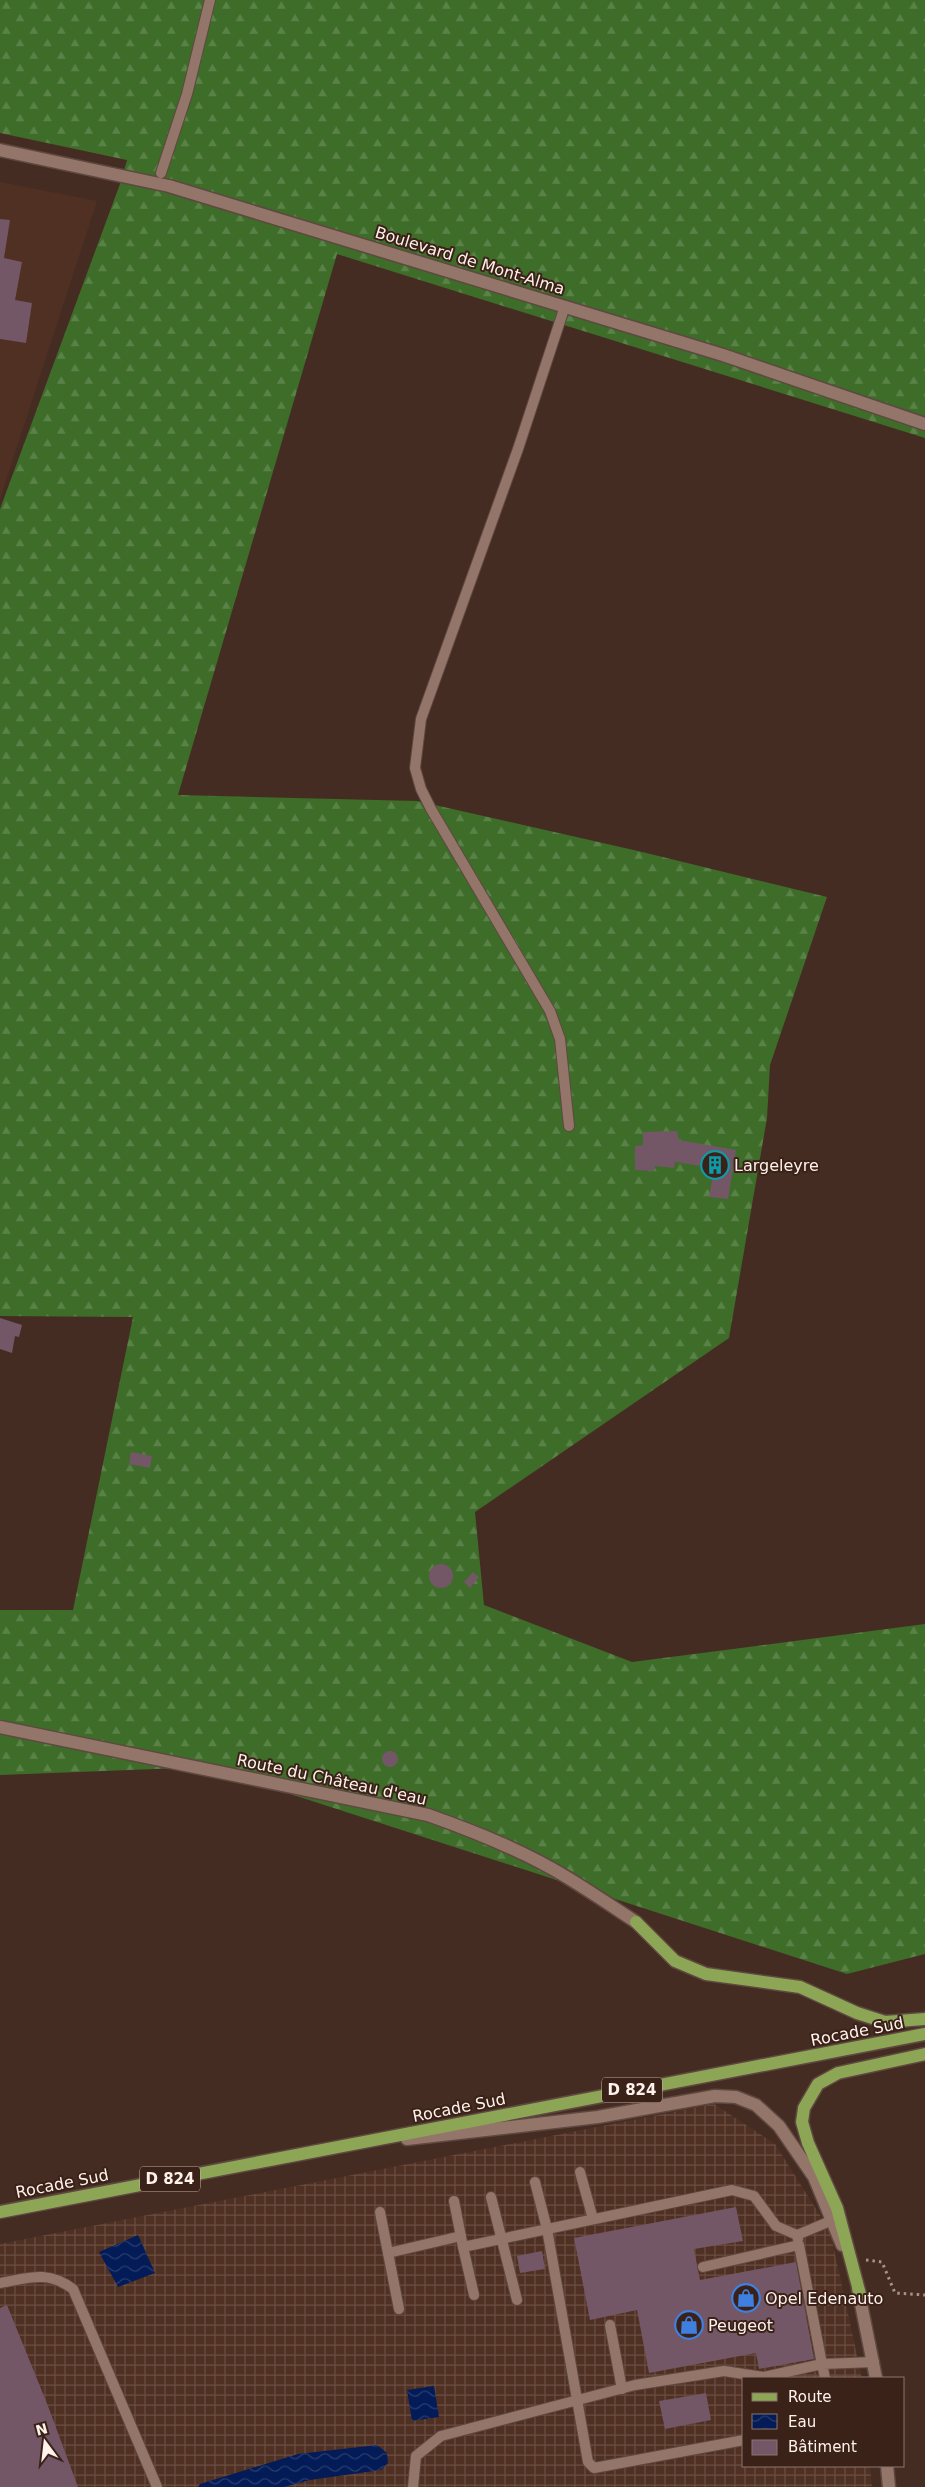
<svg xmlns="http://www.w3.org/2000/svg" width="925" height="2487" font-family="'DejaVu Sans',sans-serif">
<style>
.built{fill:#503023}
.industrial{fill:url(#industrial-grid)}
.forest{fill:url(#forest-firs)}
.water{fill:url(#water-waves)}
.building{fill:#735766}
.lines{fill:none;stroke-linecap:round;stroke-linejoin:round}
.lane-casing{stroke:#5e4840;stroke-width:12}
.secondary-casing{stroke:#5e4840;stroke-width:15}
.primary-casing{stroke:#5e4840;stroke-width:15}
.path{stroke:#a6938b;stroke-width:3;stroke-dasharray:2.5 4;stroke-linecap:butt}
.lane{stroke:#94756a;stroke-width:10}
.secondary{stroke:#94756a;stroke-width:12}
.primary{stroke:#8ca656;stroke-width:12}
.labels{text-anchor:middle;stroke-width:4;stroke-linejoin:round;paint-order:stroke}
.shield{fill:#3b2218;stroke:#c4b3ac;stroke-width:1}
.shield-label{font-size:15px;font-weight:bold;fill:#fff1eb}
.street-label{font-size:16px;fill:#fff1eb;stroke:#3b2218}
.poi-label{font-size:16px;fill:#fff1eb;stroke:#3b2218;text-anchor:start}
</style>
<defs>
<pattern id="industrial-grid" width="8" height="8" patternUnits="userSpaceOnUse" patternTransform="scale(1.25)"><rect width="8" height="8" fill="#503023"/><path d="M0 4h8M4 0v8" fill="none" stroke="#6a4e43"/></pattern>
<pattern id="forest-firs" width="22" height="20" patternUnits="userSpaceOnUse" patternTransform="scale(1.25)"><rect width="22" height="20" fill="#3d6d29"/><path d="M5 1l3.5 6h-7zM16 11l3.5 6h-7z" fill="#5a8248"/></pattern>
<pattern id="water-waves" width="16" height="10" patternUnits="userSpaceOnUse" patternTransform="scale(1.25)"><rect width="16" height="10" fill="#031b57"/><path d="M0 5q4-4 8 0t8 0" fill="none" stroke="#293d6f"/></pattern>
</defs>
<rect width="100%" height="100%" fill="#452c22"/>
<polygon class="built" points="0,182 97,201 0,499"/>
<polygon class="industrial" points="714,2104 775,2144 830,2231 862,2378 744,2378 744,2466 870,2466 872,2487 0,2487 0,2244"/>
<polygon class="forest" points="0,0 925,0 925,438 337,254 178,795 417,801 638,851 827,897 770,1065 767,1118 729,1338 475,1512 484,1605 632,1662 925,1624 925,1954 847,1974 207,1767 0,1775 0,1610 73,1610 133,1317 0,1316 0,509 120,184 127,160 0,133"/>
<g class="water">
<polygon points="138,2235 155,2273 118,2287 99,2252"/>
<polygon points="434,2386 439,2417 412,2421 407,2390"/>
<polygon points="377,2445 387,2453 388,2463 381,2470 310,2480 284,2487 198,2487 200,2484 298,2454"/>
</g>
<g class="building">
<polygon points="0,219 10,220 4,258 22,262 15,300 32,303 26,343 0,339"/>
<polygon points="677,1131 679,1140 736,1150 728,1199 709,1197 714,1168 675,1162 674,1168 655,1166 654,1171 635,1170 635,1146 643,1145 643,1132"/>
<polygon points="0,1318 22,1325 19,1337 15,1336 12,1353 0,1349"/>
<polygon points="131,1452 152,1456 150,1468 129,1464"/>
<circle cx="441" cy="1576" r="12"/>
<polygon points="473,1572 479,1577 470,1588 464,1582"/>
<circle cx="390" cy="1759" r="8"/>
<polygon points="736,2207 743,2241 694,2249 700,2280 796,2262 814,2359 759,2369 756,2353 649,2373 637,2310 590,2320 574,2238"/>
<polygon points="542,2251 545,2269 520,2273 517,2256"/>
<polygon points="7,2305 48,2406 78,2487 0,2487 0,2308"/>
<polygon points="706,2393 711,2420 665,2429 659,2401"/>
</g>
<g class="lines">
<defs>
<g id="lane">
<polyline points="161,173 187,94 210,0"/>
<polyline points="565,306 518,449 421,719 415,768 421,789 431,809 550,1011 560,1039 569,1126"/>
<polyline points="580,2172 593,2219"/>
<polyline points="535,2182 547,2229 588,2462 594,2468 744,2440"/>
<polyline points="491,2197 517,2300"/>
<polyline points="454,2201 463,2247 732,2190 754,2196 776,2226 797,2235"/>
<polyline points="380,2212 388,2253 461,2236"/>
<polyline points="798,2239 797,2235 833,2220"/>
<polyline points="463,2247 474,2295"/>
<polyline points="388,2253 399,2309"/>
<path d="M0,2283C29,2278 47,2270 73,2289L157,2487"/>
<polyline points="610,2325 622,2389"/>
<polyline points="825,2378 822,2364 874,2362"/>
<polyline points="413,2487 416,2456 441,2436 635,2385 724,2371 764,2377 822,2364 799,2245 703,2267"/>
</g>
<g id="secondary">
<polyline points="0,150 169,186 723,355 925,424"/>
<path d="M0,1727L428,1815C476,1832 524,1851 568,1878C591,1892 613,1907 636,1922"/>
<polyline points="407,2139 598,2117 715,2096 736,2097 756,2105 779,2126 814,2177 842,2245"/>
<polyline points="858,2289 876,2378"/>
<polyline points="887,2466 889,2487"/>
</g>
<g id="primary">
<polyline points="636,1922 675,1961 706,1974 800,1987 857,2013 885,2022 925,2019"/>
<polyline points="0,2212 925,2034"/>
<polyline points="861,2298 837,2208 808,2143 802,2122 804,2108 818,2084 838,2073 925,2054"/>
</g>
</defs>
<use href="#lane" class="lane-casing"/>
<use href="#secondary" class="secondary-casing"/>
<use href="#primary" class="primary-casing"/>
<polyline class="path" points="866,2260 882,2262 895,2293 925,2295"/>
<use href="#lane" class="lane"/>
<use href="#secondary" class="secondary"/>
<use href="#primary" class="primary"/>
</g>
<defs>
<symbol id="building-ring" viewBox="-11 -11 22 22"><circle r="9.5" fill="#3b2218" stroke="#0f9aa8" stroke-width="1.5"/><path d="M-4-6H4V6H1V3H-1V6H-4ZM-2.5-4.3h1.7v1.8h-1.7ZM.8-4.3h1.7v1.8H.8ZM-2.5-1h1.7V.8h-1.7ZM.8-1h1.7V.8H.8Z" fill="#0f9aa8"/></symbol>
<symbol id="shop-ring" viewBox="-11 -11 22 22"><circle r="9.5" fill="#3b2218" stroke="#3f7fe0" stroke-width="1.5"/><path d="M-5-2.5h2.3a2.7 3.5 0 0 1 5.4 0H5L5.5 6h-11ZM-1.5-2.5h3a1.5 2.3 0 0 0-3 0Z" fill="#3f7fe0"/></symbol>
</defs>
<g fill-rule="evenodd">
<use href="#building-ring" x="699" y="1149" width="32" height="32"/>
<use href="#shop-ring" x="730" y="2282" width="32" height="32"/>
<use href="#shop-ring" x="673" y="2309" width="32" height="32"/>
</g>
<g class="labels">
<g class="shield">
<rect x="602" y="2077.5" width="60" height="25" rx="4"/>
<rect x="140" y="2166.5" width="60" height="25" rx="4"/>
</g>
<g class="shield-label">
<text x="632" y="2095">D 824</text>
<text x="170" y="2184">D 824</text>
</g>
<g class="street-label">
<text transform="translate(470 260) rotate(17)" y="6">Boulevard de Mont-Alma</text>
<text transform="translate(332 1779) rotate(12)" y="6">Route du Château d'eau</text>
<text transform="translate(857 2031) rotate(-11)" y="6">Rocade Sud</text>
<text transform="translate(459 2107) rotate(-11)" y="6">Rocade Sud</text>
<text transform="translate(62 2183) rotate(-11)" y="6">Rocade Sud</text>
</g>
<g class="poi-label">
<text x="734" y="1171">Largeleyre</text>
<text x="765" y="2304">Opel Edenauto</text>
<text x="708" y="2331">Peugeot</text>
</g>
</g>
<rect x="742" y="2377" width="162" height="90" fill="#3b2218" stroke="#89756c"/>
<rect x="752" y="2393" width="25" height="8" fill="#8ca656" stroke="#89756c"/>
<text x="788" y="2402" font-size="15" fill="#fff1eb">Route</text>
<rect x="752" y="2414" width="25" height="15" fill="url(#water-waves)" stroke="#89756c"/>
<text x="788" y="2427" font-size="15" fill="#fff1eb">Eau</text>
<rect x="752" y="2440" width="25" height="15" fill="#735766" stroke="#89756c"/>
<text x="788" y="2452" font-size="15" fill="#fff1eb">Bâtiment</text>
<g transform="translate(45 2442) rotate(345)" stroke="#3b2218" stroke-width="4" paint-order="stroke">
<path d="M0-4L9 19L0 12L-9 19Z" fill="#fff1eb"/>
<text y="-8" font-size="14" font-weight="bold" text-anchor="middle" fill="#fff1eb">N</text>
</g>
</svg>
